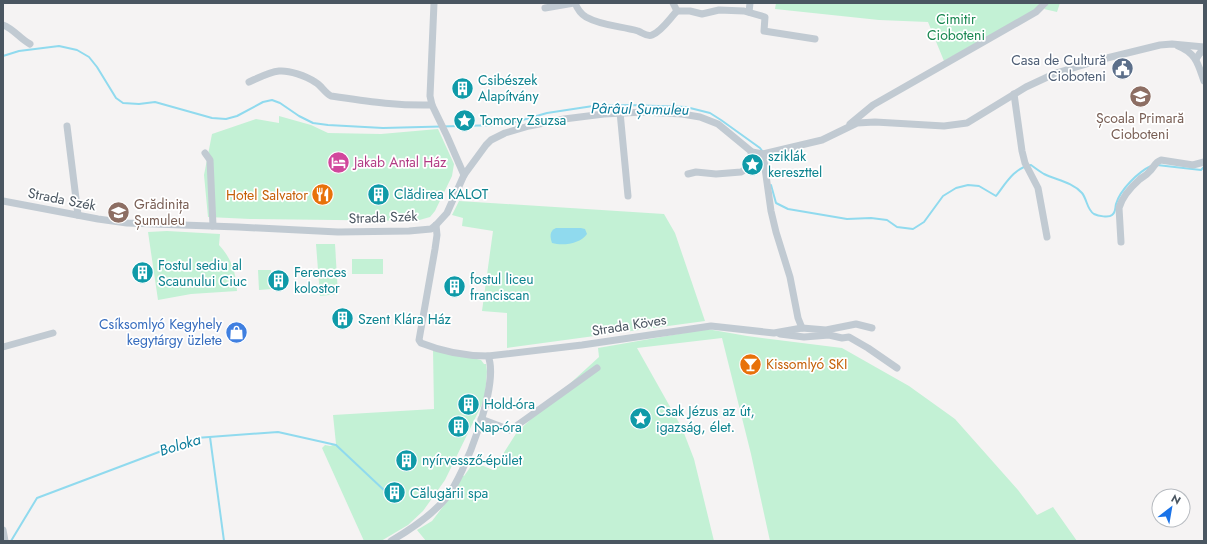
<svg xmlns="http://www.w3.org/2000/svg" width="1207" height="544" font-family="Jost,sans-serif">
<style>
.green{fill:#c3f1d5}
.water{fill:#90daee}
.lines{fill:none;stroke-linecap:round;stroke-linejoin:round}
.stream{stroke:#90daee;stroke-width:2}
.minor{stroke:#c1cad2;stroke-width:7}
.labels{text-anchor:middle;stroke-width:3.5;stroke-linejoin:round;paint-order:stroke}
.park-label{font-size:14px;fill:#17864f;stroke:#fff}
.service-label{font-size:14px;fill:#4e5e75;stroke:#fff;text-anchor:end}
.culture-label{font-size:14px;fill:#0d838f;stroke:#fff;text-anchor:start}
.education-label{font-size:14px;fill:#785e54;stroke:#fff}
.hotel-label{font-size:14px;fill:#b23c85;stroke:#fff;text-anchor:start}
.food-label{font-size:14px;fill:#c56008;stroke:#fff;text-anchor:end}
.street-label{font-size:14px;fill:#4a5661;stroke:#fff}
.shop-label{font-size:14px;fill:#366cbe;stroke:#fff;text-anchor:end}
.water-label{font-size:15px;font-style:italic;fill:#0c7c9b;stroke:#fff}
</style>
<rect width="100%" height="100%" fill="#f5f3f3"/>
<g class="green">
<polygon points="776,3 1040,3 1036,9 944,61 928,22 879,20 775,9"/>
<polygon points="1049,3 1060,3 1057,12 1044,9"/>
<polygon points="279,116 311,125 328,133 381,134 438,129 454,164 452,176 435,211 430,217 416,221 250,219 208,217 204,175 212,134 256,119 279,123"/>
<polygon points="459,201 664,214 675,233 705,321 507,348 507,313 482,311 493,231 462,226 463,218 452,215"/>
<path d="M167,231L220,234L219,245C232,259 236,273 237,291L191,294L158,300L148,232Z"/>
<polygon points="316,244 335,244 338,294 320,296"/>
<rect x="352" y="259" width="31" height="15"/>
<polygon points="258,270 271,270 272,289 259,290"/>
<polygon points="707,329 747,336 842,348 909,386 955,419 1018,490 1037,515 1053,507 1077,541 770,541 751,454 722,338 637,348 682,428 694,459 714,541 426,541 417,530 432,521 445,504 462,475 464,476 474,462 493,470 517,432 599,357 598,348"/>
<polygon points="433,349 481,360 484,364 486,364 487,371 485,398 445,480 423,511 408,525 381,541 364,541 322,448 325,445 330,446 336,444 333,415 434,409"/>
</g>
<path class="water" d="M556,228H581L585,229L587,234C580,244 563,246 552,243C550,237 549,231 556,228Z"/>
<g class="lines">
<g class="stream">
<polyline points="3,56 19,51 59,46 77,50 89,57 97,67 116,98 123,103 139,104 155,102 212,118 226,119 237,116 263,102 272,100 280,103 299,116 313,123 328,125 383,128 499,125 519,121 547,113 593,106 630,105 686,107 710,113 721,120 760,148 763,152"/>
<polyline points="1157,165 1201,170 1204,167"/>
<path d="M771,185L776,203L788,209L847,219L871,218L887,220L897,227L913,229L924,222L943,196L956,188L968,185L979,186L996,196C1006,183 1014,168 1031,165C1035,168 1039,171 1044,174C1056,180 1072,182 1082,193C1087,199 1087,210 1094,214C1098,216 1109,218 1112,215C1116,212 1115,208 1116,204C1120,190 1138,172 1151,166"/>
<polyline points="210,437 224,541"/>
<polyline points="11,541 37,498 196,438 278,432 336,445 386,492"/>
</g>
<g class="minor">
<polyline points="434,3 430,96 432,105 447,136 464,175"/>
<path d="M575,3C577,8 581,14 586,17C602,26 621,26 638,31C643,33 647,37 652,35C662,31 670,18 677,11H690L702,14L719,10L744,11L765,17L764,31L815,39"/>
<polyline points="673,3 677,11"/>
<polyline points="545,8 574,3"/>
<polyline points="749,12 750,3"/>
<path d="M3,25C14,29 20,39 30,44"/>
<path d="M1178,46C1196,53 1198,64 1204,81"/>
<polyline points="1196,59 1200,53 1204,51"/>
<path d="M249,82C258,78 269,72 279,71C289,70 306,76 315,82C321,85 324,92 331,96C366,101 397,106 432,105"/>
<polyline points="1014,94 1022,151 1025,163 1038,188 1047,237"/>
<polyline points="620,112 628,196"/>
<polyline points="850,124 873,105 1036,12 1045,3"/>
<polyline points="67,126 78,215"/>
<polyline points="205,153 210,160 213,226"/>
<polyline points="763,154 771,211 776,232 790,277 798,318 802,328"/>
<path d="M688,174L696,172L716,174L741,172C748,169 749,159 752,152"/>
<polyline points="3,201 98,219 127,223 238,227 338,232 409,231 431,229 436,225 447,213 464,175 486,145 491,140 505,133 529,126 564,119 604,114 644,112 682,114 700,117 718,124 752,152 763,154 822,140 857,123 875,122 944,126 967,123 1026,87 1056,73 1107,58 1160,45 1172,44 1204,47"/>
<path d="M1121,242L1119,208C1122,197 1131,187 1140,179C1143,177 1147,175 1150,171C1154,167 1155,162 1161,160L1193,165L1204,162"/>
<polyline points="780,334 804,337 829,335 842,338 849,337 868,348 897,368"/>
<polyline points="3,347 53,333"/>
<polyline points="488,356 582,345 711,326 774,333 802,328 826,330 856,324 872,328"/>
<polyline points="481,419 510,430 512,429 597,368"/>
<polyline points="3,530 5,541"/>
<path d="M391,541C408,531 433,514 446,498C465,475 500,383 488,356C466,356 441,351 421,343L419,340L435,249L437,235L436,225"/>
</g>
</g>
<defs>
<symbol id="civic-disc" viewBox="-11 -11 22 22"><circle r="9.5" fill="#5c6f8a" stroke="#fff"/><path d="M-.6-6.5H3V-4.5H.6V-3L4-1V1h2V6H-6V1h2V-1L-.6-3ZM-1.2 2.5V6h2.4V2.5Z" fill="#fff"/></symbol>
<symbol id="building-disc" viewBox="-11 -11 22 22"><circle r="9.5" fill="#0f9aa8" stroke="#fff"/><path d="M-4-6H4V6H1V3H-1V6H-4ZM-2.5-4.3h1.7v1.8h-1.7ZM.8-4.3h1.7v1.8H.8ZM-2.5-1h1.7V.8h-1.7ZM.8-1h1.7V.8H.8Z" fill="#fff"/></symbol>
<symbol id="school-disc" viewBox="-11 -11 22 22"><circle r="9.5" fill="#8d6e63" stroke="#fff"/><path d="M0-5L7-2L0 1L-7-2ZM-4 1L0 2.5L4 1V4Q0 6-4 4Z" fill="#fff"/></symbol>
<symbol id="sight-disc" viewBox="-11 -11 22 22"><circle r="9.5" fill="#0f9aa8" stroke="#fff"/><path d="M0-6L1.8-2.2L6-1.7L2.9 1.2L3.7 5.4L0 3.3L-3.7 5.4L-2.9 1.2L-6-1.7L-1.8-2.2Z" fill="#fff"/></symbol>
<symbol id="hotel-disc" viewBox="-11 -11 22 22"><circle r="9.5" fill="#d1479c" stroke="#fff"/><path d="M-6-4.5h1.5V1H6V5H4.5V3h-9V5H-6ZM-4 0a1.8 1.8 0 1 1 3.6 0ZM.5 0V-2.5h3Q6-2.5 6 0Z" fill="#fff"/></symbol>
<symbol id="restaurant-disc" viewBox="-11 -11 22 22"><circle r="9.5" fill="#e8710a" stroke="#fff"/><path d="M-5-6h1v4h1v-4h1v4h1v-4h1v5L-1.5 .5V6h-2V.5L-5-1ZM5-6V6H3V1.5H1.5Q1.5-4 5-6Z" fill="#fff"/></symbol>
<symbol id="shop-disc" viewBox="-11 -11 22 22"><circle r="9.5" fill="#3f7fe0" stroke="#fff"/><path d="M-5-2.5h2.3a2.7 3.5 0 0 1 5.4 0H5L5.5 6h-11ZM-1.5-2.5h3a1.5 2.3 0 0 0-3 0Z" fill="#fff"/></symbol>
<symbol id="bar-disc" viewBox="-11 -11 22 22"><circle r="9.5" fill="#e8710a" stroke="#fff"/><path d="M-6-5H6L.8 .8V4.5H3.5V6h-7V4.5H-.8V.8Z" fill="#fff"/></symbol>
</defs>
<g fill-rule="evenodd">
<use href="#civic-disc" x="1110" y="56" width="25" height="25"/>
<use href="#building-disc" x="450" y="76" width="25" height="25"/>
<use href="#school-disc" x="1128" y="84" width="25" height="25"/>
<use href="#sight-disc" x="452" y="108" width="25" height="25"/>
<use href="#hotel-disc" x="326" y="150" width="25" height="25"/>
<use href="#sight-disc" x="740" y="152" width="25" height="25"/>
<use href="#building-disc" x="366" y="182" width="25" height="25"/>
<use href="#restaurant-disc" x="310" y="182" width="25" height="25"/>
<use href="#school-disc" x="106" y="200" width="25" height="25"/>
<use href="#building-disc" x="130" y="260" width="25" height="25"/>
<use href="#building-disc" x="266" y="268" width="25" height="25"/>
<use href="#building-disc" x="442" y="274" width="25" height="25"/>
<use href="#building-disc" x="330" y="306" width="25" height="25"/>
<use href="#shop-disc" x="224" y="320" width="25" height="25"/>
<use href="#bar-disc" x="738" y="352" width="25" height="25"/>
<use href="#building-disc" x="456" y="392" width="25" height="25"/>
<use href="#sight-disc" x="628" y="406" width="25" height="25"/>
<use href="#building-disc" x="446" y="414" width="25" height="25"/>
<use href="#building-disc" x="394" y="448" width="25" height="25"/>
<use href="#building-disc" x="382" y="480" width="25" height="25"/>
</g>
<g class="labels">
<g class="park-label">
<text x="956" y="24">Cimitir<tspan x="956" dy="16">Cioboteni</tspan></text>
</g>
<g class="service-label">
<text x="1106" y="65">Casa de Cultură<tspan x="1106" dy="16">Cioboteni</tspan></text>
</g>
<g class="culture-label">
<text x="478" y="85">Csibészek<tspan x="478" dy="16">Alapítvány</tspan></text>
<text x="480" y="125">Tomory Zsuzsa</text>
<text x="768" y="161">sziklák<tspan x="768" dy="16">kereszttel</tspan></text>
<text x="394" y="199">Clădirea KALOT</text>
<text x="158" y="270">Fostul sediu al<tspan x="158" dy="16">Scaunului Ciuc</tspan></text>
<text x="294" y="277">Ferences<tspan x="294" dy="16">kolostor</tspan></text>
<text x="470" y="284">fostul liceu<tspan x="470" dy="16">franciscan</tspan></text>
<text x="358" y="324">Szent Klára Ház</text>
<text x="484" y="409">Hold-óra</text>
<text x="656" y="416">Csak Jézus az út,<tspan x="656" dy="16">igazság, élet.</tspan></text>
<text x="474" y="432">Nap-óra</text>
<text x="422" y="465">nyírvessző-épület</text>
<text x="410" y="498">Călugării spa</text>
</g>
<g class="education-label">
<text x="1140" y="123">Școala Primară<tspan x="1140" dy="16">Cioboteni</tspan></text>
<text x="134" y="209" text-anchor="start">Grădinița<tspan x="134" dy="16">Șumuleu</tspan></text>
</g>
<g class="hotel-label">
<text x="354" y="167">Jakab Antal Ház</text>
</g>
<g class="food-label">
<text x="308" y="200">Hotel Salvator</text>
<text x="766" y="369" text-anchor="start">Kissomlyó SKI</text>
</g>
<g class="street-label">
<text transform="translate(62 199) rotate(11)" y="5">Strada Szék</text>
<text transform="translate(383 217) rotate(-2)" y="5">Strada Szék</text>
<text transform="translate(629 325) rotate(-9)" y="5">Strada Köves</text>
</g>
<g class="shop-label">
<text x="222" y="329">Csíksomlyó Kegyhely<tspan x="222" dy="16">kegytárgy üzlete</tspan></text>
</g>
<g class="water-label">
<text transform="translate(640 109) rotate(1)" y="5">Pârâul Șumuleu</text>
<text transform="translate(180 445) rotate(-17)" y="5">Boloka</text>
</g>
</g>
<rect width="1207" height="544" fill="none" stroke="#4a5661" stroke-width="8"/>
<g transform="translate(1171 508) rotate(31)"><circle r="19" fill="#ffffff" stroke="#b7bbc0"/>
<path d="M0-3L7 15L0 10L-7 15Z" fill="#1a73e8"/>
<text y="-6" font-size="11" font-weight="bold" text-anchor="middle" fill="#4a5661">N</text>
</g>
</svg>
